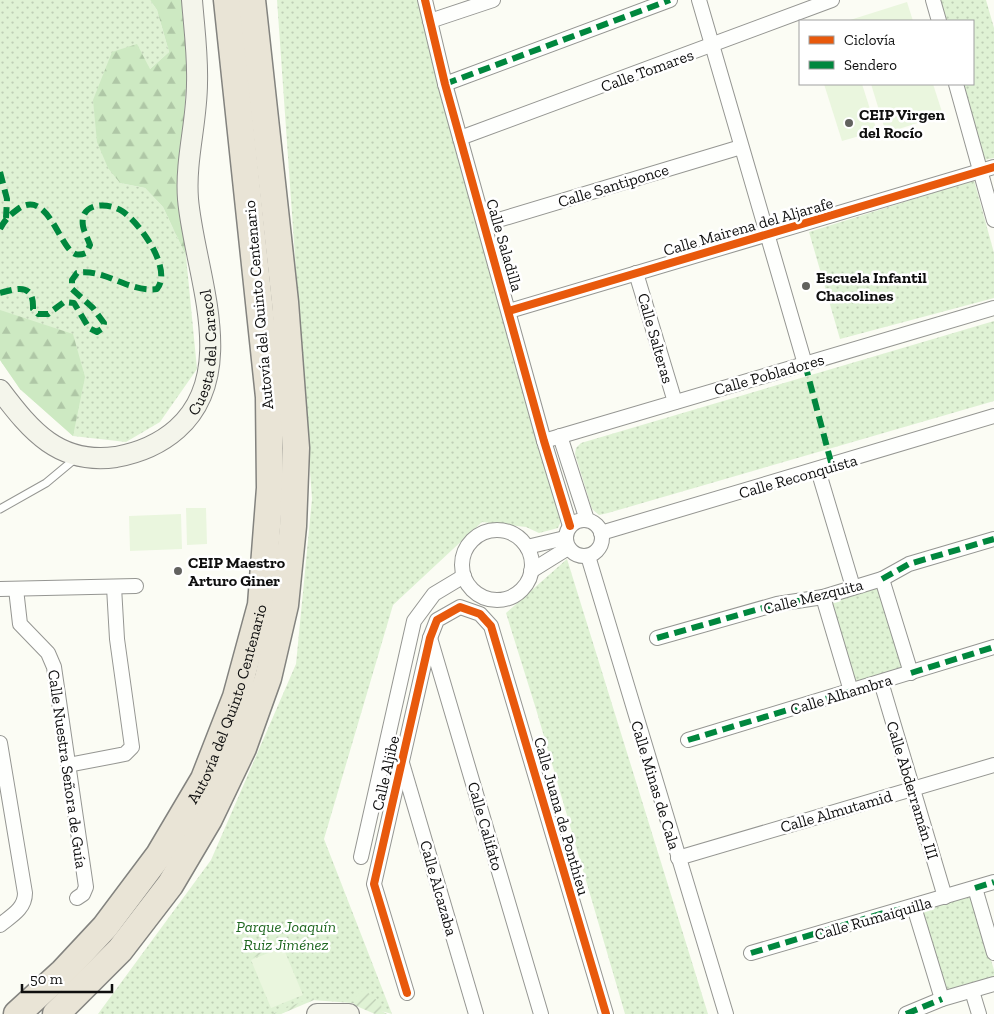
<svg xmlns="http://www.w3.org/2000/svg" width="994" height="1014" font-family="'Zilla Slab',serif">
<style>
.grass{fill:url(#grass-dots)}
.forest{fill:url(#forest-firs)}
.garden{fill:url(#garden-furrows)}
.pitch{fill:#eaf6de}
.lines{fill:none;stroke-linecap:round;stroke-linejoin:round}
.lane-casing{stroke:#959692;stroke-width:9}
.street-casing{stroke:#959692;stroke-width:16}
.secondary-casing{stroke:#8c8c89;stroke-width:22}
.highway-casing{stroke:#83837f;stroke-width:29}
.lane{stroke:#fefffd;stroke-width:7}
.street{stroke:#fefffd;stroke-width:14}
.secondary{stroke:#f4f5eb;stroke-width:20}
.highway{stroke:#e9e4d6;stroke-width:26}
.quiet{stroke:#00873e;stroke-width:6;stroke-dasharray:12 6;stroke-linecap:butt}
.cycleway-casing{stroke:#fff;stroke-width:11}
.cycleway{stroke:#e8590c;stroke-width:8}
.poi-dot{fill:#62625f;stroke:#fff;stroke-width:2}
.labels{text-anchor:middle;stroke-width:5;stroke-linejoin:round;paint-order:stroke}
.street-label{font-size:16px;fill:#0f0f0f;stroke:#fff}
.poi-label{font-size:16px;font-weight:bold;fill:#0f0f0f;stroke:#fff;text-anchor:start}
.park-label{font-size:16px;font-style:italic;fill:#1f6720;stroke:#fff}
</style>
<defs>
<pattern id="grass-dots" width="8" height="8" patternUnits="userSpaceOnUse" patternTransform="scale(1.25)"><rect width="8" height="8" fill="#dff2d4"/><path d="M2 2h.1M6 6h.1" fill="none" stroke="#beceb5" stroke-width="1.8" stroke-linecap="round"/></pattern>
<pattern id="forest-firs" width="22" height="20" patternUnits="userSpaceOnUse" patternTransform="scale(1.25)"><rect width="22" height="20" fill="#cde9c2"/><path d="M5 1l3.5 6h-7zM16 11l3.5 6h-7z" fill="#afc7a6"/></pattern>
<pattern id="garden-furrows" width="10" height="10" patternUnits="userSpaceOnUse" patternTransform="scale(1.25)"><rect width="10" height="10" fill="#dff2d4"/><path d="M-1 1l2-2M0 10L10 0M9 11l2-2" fill="none" stroke="#beceb5"/></pattern>
</defs>
<rect width="100%" height="100%" fill="#fbfcf4"/>
<g class="grass">
<polygon points="0,0 150,0 157,10 169,52 150,69 120,183 145,188 163,207 186,256 197,369 160,422 126,442 73,436 20,389 0,360"/>
<polygon points="277,0 421,0 561,521 558,528 539,533 526,527 482,522 393,605 324,839 392,1014 352,1003 312,1000 280,1014 98,1014 211,860 296,664 312,499"/>
<polygon points="938,0 986,0 994,28 994,158 984,160 962,84 973,84 973,21 944,21"/>
<polygon points="974,180 994,253 994,298 840,339 809,232"/>
<polygon points="994,321 994,401 608,513 599,515 592,509 575,454 576,448 581,443"/>
<polygon points="567,559 708,1014 625,1014 536,709 506,613"/>
<polygon points="880,585 906,671 855,687 828,601"/>
<polygon points="971,893 994,970 994,981 946,996 919,909"/>
</g>
<g class="forest">
<polygon points="150,0 183,0 187,72 179,194 186,256 163,207 145,188 120,183 108,168 97,142 93,100 112,52 137,44 150,69 169,52 157,10"/>
<polygon points="0,310 73,334 85,377 73,436 20,389 0,360"/>
</g>
<g class="garden">
<polygon points="288,938 291,943 250,959 248,954"/>
<path d="M365,990L381,1004L382,1011L387,1014H375L354,1005C354,998 358,992 365,990Z"/>
<polygon points="313,997 314,1000 281,1014 272,1014"/>
</g>
<g class="pitch">
<polygon points="907,2 913,21 851,21 850,20"/>
<polygon points="824,84 862,84 877,131 842,141"/>
<polygon points="871,84 933,84 943,115 886,133"/>
<polygon points="186,508 206,508 207,544 187,545"/>
<polygon points="181,514 182,549 130,551 129,516"/>
<polygon points="283,947 303,995 271,1008 251,960"/>
</g>
<g class="lines">
<defs>
<polyline id="lane" points="0,509 46,483 76,458"/>
<g id="street">
<polyline points="425,0 445,84 544,441 570,526"/>
<polyline points="699,0 805,364"/>
<polyline points="933,0 939,21"/>
<polyline points="430,21 493,0"/>
<polyline points="445,84 670,0"/>
<polyline points="956,84 994,220"/>
<polyline points="460,138 832,0"/>
<polyline points="485,224 741,147"/>
<polyline points="636,273 675,402"/>
<polyline points="509,311 994,167"/>
<polyline points="560,436 587,520"/>
<polyline points="544,441 994,308"/>
<polyline points="818,470 853,587"/>
<circle cx="584" cy="538" r="18"/>
<circle cx="497" cy="565" r="35"/>
<polyline points="601,533 994,416"/>
<polyline points="527,547 565,538"/>
<polyline points="588,556 726,1014"/>
<polyline points="531,571 568,548"/>
<polyline points="882,579 911,673"/>
<polyline points="0,589 136,586"/>
<polyline points="16,589 20,624 48,653 54,667 86,887 83,894 77,898"/>
<polyline points="823,597 851,691"/>
<polyline points="430,638 541,1014"/>
<polyline points="657,638 777,604 823,597 882,579 909,564 994,539"/>
<polyline points="881,682 945,897"/>
<polyline points="688,740 994,647"/>
<path d="M0,743L25,893C25,909 11,916 0,925"/>
<polyline points="402,763 476,1014"/>
<polyline points="68,765 125,754 132,747 117,639 114,587"/>
<polyline points="361,857 414,621 434,594 464,576"/>
<polyline points="678,858 994,765"/>
<polyline points="975,888 994,953"/>
<polyline points="914,907 942,999"/>
<polyline points="751,953 994,882"/>
<polyline points="972,991 979,1014"/>
<polyline points="407,993 374,884 430,638 437,620 460,607 480,614 491,626 606,1014"/>
<polyline points="906,1014 942,999 994,984"/>
</g>
<g id="secondary">
<path id="s1" d="M0,390C31,431 59,465 116,457C138,453 160,444 177,429C241,372 194,271 188,199C185,160 197,122 197,83C198,55 194,27 192,0"/>
<polyline points="317,1014 349,1014"/>
</g>
<g id="highway">
<path id="s2" d="M17,1014L63,972L105,927L159,855L204,779L236,697L261,605L270,488L269,397L227,0"/>
<polyline points="56,1014 120,950 170,885 209,819 243,748 268,678 285,605 293,526 296,448 285,302 252,0"/>
</g>
</defs>
<use href="#lane" class="lane-casing"/>
<use href="#street" class="street-casing"/>
<use href="#secondary" class="secondary-casing"/>
<use href="#highway" class="highway-casing"/>
<use href="#lane" class="lane"/>
<use href="#street" class="street"/>
<use href="#secondary" class="secondary"/>
<use href="#highway" class="highway"/>
<g class="quiet">
<polyline points="445,84 670,0"/>
<polyline points="0,172 7,199 6,218"/>
<path d="M0,229C5,219 10,215 18,209C46,189 58,241 72,252C77,256 81,255 86,253L90,245C88,239 84,232 83,226C79,202 108,202 122,211C140,223 173,269 157,289C129,293 105,268 77,273L72,280V289L93,308L104,323L103,328L97,332L89,328L74,303L64,302L48,314H38L33,309C34,283 18,288 0,293"/>
<polyline points="805,364 832,466"/>
<polyline points="882,579 909,564 994,539"/>
<polyline points="657,638 777,604 823,597"/>
<polyline points="911,673 994,647"/>
<polyline points="688,740 851,691"/>
<polyline points="975,888 994,882"/>
<polyline points="751,953 887,912 914,907"/>
<polyline points="906,1014 942,999"/>
</g>
<defs>
<g id="cycleway">
<polyline points="425,0 445,84 544,441 570,526"/>
<polyline points="509,311 994,167"/>
<polyline points="407,993 374,884 430,638 437,620 460,607 480,614 491,626 606,1014"/>
</g>
</defs>
<use href="#cycleway" class="cycleway-casing"/>
<use href="#cycleway" class="cycleway"/>
</g>
<g class="poi-dot">
<circle cx="849" cy="123" r="5"/>
<circle cx="806" cy="286" r="5"/>
<circle cx="178" cy="571" r="5"/>
</g>
<g class="labels">
<g class="street-label">
<text transform="translate(647 70) rotate(-20)" y="6">Calle Tomares</text>
<text transform="translate(613 185) rotate(-17)" y="6">Calle Santiponce</text>
<text transform="translate(748 226) rotate(-16)" y="6">Calle Mairena del Aljarafe</text>
<text transform="translate(505 245) rotate(74)" y="6">Calle Saladilla</text>
<text transform="translate(258 305) rotate(-95)" y="6">Autovía del Quinto Centenario</text>
<text transform="translate(656 338) rotate(74)" y="6">Calle Salteras</text>
<text dy="6" stroke="none"><textPath href="#s1" startOffset="295">Cuesta del Caracol</textPath></text>
<text transform="translate(769 374) rotate(-16)" y="6">Calle Pobladores</text>
<text transform="translate(798 476) rotate(-16)" y="6">Calle Reconquista</text>
<text transform="translate(813 596) rotate(-14)" y="6">Calle Mezquita</text>
<text transform="translate(841 694) rotate(-17)" y="6">Calle Alhambra</text>
<text dy="6" stroke="none"><textPath href="#s2" startOffset="381">Autovía del Quinto Centenario</textPath></text>
<text transform="translate(68 769) rotate(82)" y="6">Calle Nuestra Señora de Guía</text>
<text transform="translate(385 773) rotate(-77)" y="6">Calle Aljibe</text>
<text transform="translate(656 785) rotate(73)" y="6">Calle Minas de Cala</text>
<text transform="translate(913 790) rotate(73)" y="6">Calle Abderramán III</text>
<text transform="translate(836 811) rotate(-16)" y="6">Calle Almutamid</text>
<text transform="translate(562 816) rotate(74)" y="6">Calle Juana de Ponthieu</text>
<text transform="translate(486 826) rotate(74)" y="6">Calle Califato</text>
<text transform="translate(439 888) rotate(74)" y="6">Calle Alcazaba</text>
<text transform="translate(873 918) rotate(-16)" y="6">Calle Rumaiquilla</text>
</g>
<g class="poi-label">
<text x="859" y="120">CEIP Virgen<tspan x="859" dy="18">del Rocío</tspan></text>
<text x="816" y="283">Escuela Infantil<tspan x="816" dy="18">Chacolines</tspan></text>
<text x="188" y="568">CEIP Maestro<tspan x="188" dy="18">Arturo Giner</tspan></text>
</g>
<g class="park-label">
<text x="286" y="932">Parque Joaquín<tspan x="286" dy="18">Ruiz Jiménez</tspan></text>
</g>
</g>
<rect x="799" y="20" width="175" height="65" fill="#ffffff" stroke="#9f9f9f"/>
<rect x="809" y="36" width="25" height="8" fill="#e8590c" stroke="#9f9f9f"/>
<text x="844" y="45" font-size="15" fill="#0f0f0f">Ciclovía</text>
<rect x="809" y="61" width="25" height="8" fill="#00873e" stroke="#9f9f9f"/>
<text x="844" y="70" font-size="15" fill="#0f0f0f">Sendero</text>
<path d="M22 984v8h90v-8" fill="none" stroke="#0f0f0f" stroke-width="2.5"/>
<text x="30" y="984" font-size="15" fill="#0f0f0f" stroke="#ffffff" stroke-width="4" paint-order="stroke">50 m</text>
</svg>
